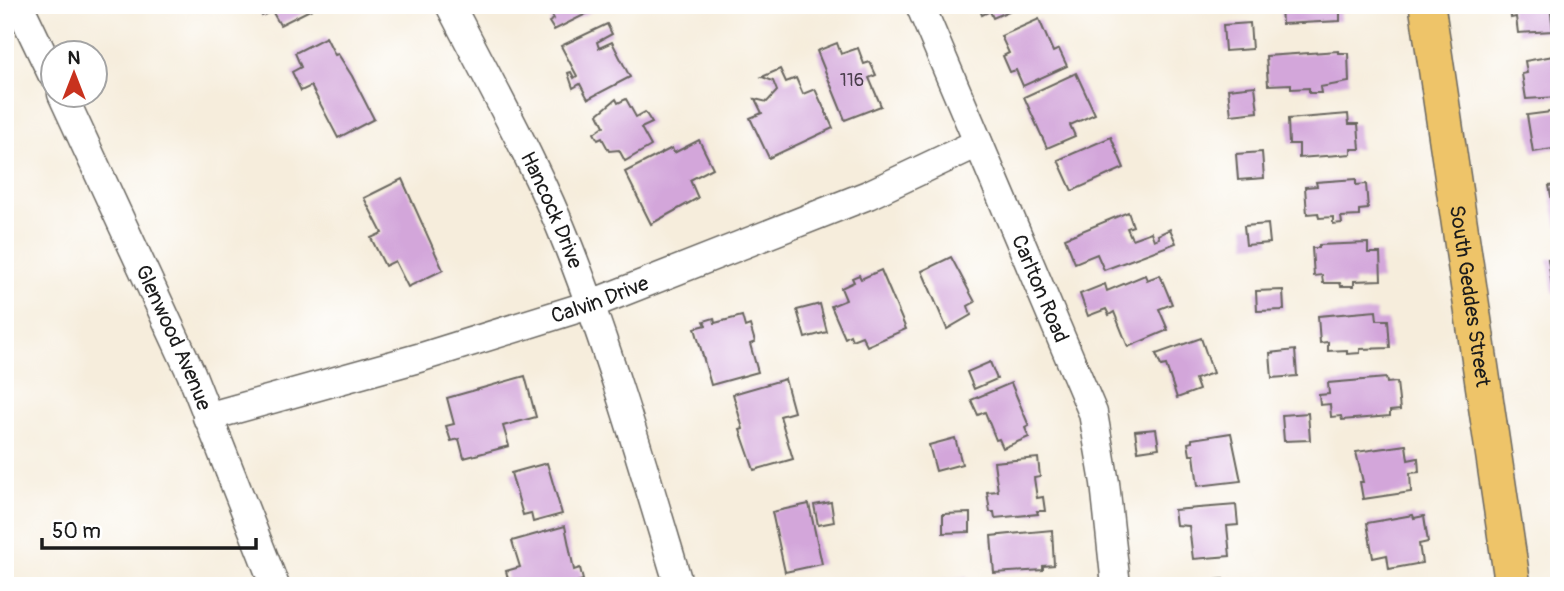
<svg xmlns="http://www.w3.org/2000/svg" width="1564" height="591" font-family="Pangolin,sans-serif">
<style>
.building{fill:#d3a6da}
.lines{fill:none;stroke-linecap:round;stroke-linejoin:round}
.minor-casing{stroke:#68655f;stroke-width:31}
.major-casing{stroke:#68655f;stroke-width:38}
.minor{stroke:#fff;stroke-width:28}
.major{stroke:#eec469;stroke-width:35}
.labels{text-anchor:middle;stroke-width:6;stroke-linejoin:round;paint-order:stroke}
.number-label{font-size:18px;fill:#4a3e4c}
.street-label{font-size:21px;fill:#1c1c1c;stroke:#fff}
</style>
<rect width="100%" height="100%" fill="#fff"/>
<filter id="ink" filterUnits="userSpaceOnUse"><feTurbulence type="fractalNoise" baseFrequency=".0143" numOctaves="2"/><feDisplacementMap in="SourceGraphic" scale="14" xChannelSelector="R" yChannelSelector="G"/><feConvolveMatrix kernelMatrix="1 2 1 2 8 2 1 2 1" color-interpolation-filters="sRGB"/></filter>
<filter id="wash" filterUnits="userSpaceOnUse"><feTurbulence type="fractalNoise" baseFrequency=".00686" numOctaves="4" result="noise"/><feDisplacementMap in="SourceGraphic" scale="28" xChannelSelector="R" yChannelSelector="G"/><feGaussianBlur stdDeviation="1.57" result="paint"/><feColorMatrix in="noise" values="0 0 0 0 0 0 0 0 0 0 0 0 0 0 0 0 0 1.4 0 .05"/><feComposite in="paint" operator="in"/></filter>
<g filter="url(#wash)">
<rect width="100%" height="100%" fill="#f6eddc"/>
<g id="blocks">
<g class="building">
<polygon points="256,5 310,5 312,9 280,25 272,11 262,16"/>
<polygon points="546,5 604,5 554,30 549,22 554,19"/>
<polygon points="978,5 1007,5 1009,11 993,18 990,11 982,15"/>
<polygon points="1281,5 1340,5 1340,21 1282,24"/>
<polygon points="1550,5 1553,31 1518,33 1516,17 1511,18 1510,6"/>
<polygon points="1039,19 1053,52 1059,49 1067,66 1023,86 1016,70 1010,72 1003,56 1009,53 1001,36"/>
<polygon points="1250,23 1252,49 1225,51 1223,25"/>
<polygon points="607,24 612,34 597,42 599,48 612,42 630,77 588,99 580,84 573,88 568,73 571,72 574,78 577,76 561,46"/>
<polygon points="326,37 335,55 338,54 352,76 374,119 338,138 311,86 301,91 292,72 301,67 295,53"/>
<polygon points="837,43 841,54 858,48 864,64 870,62 876,75 869,78 881,106 845,120 817,51"/>
<polygon points="1338,51 1338,53 1348,53 1349,82 1320,87 1321,93 1309,93 1309,88 1291,89 1291,84 1268,85 1266,56"/>
<polygon points="1559,55 1559,97 1526,99 1522,74 1527,73 1525,61"/>
<polygon points="780,69 786,82 796,78 803,94 815,89 833,128 769,158 750,118 762,113 755,99 767,102 777,91 773,81 762,77"/>
<polygon points="1076,73 1095,114 1070,125 1075,136 1047,148 1024,97"/>
<polygon points="1255,86 1258,112 1231,115 1228,89"/>
<polygon points="616,99 618,103 626,99 636,117 645,112 652,123 641,128 651,146 625,161 619,150 609,151 602,138 598,140 594,133 604,126 598,114"/>
<polygon points="1559,111 1559,148 1533,152 1527,115"/>
<polygon points="1348,114 1349,124 1358,124 1360,149 1351,149 1351,154 1299,158 1299,144 1289,144 1288,119"/>
<polygon points="1111,137 1124,168 1072,191 1058,160"/>
<polygon points="699,140 713,168 690,180 698,198 651,224 625,172 672,148 674,153"/>
<polygon points="1262,152 1264,178 1238,180 1236,154"/>
<polygon points="402,179 443,270 408,287 395,261 385,266 371,238 382,233 364,198"/>
<polygon points="1356,179 1356,185 1366,184 1368,209 1359,210 1359,216 1341,217 1342,223 1333,224 1333,217 1319,218 1318,213 1307,214 1305,187 1317,186 1316,182"/>
<polygon points="1559,185 1559,226 1557,226 1549,186"/>
<polygon points="1128,212 1133,226 1127,228 1132,239 1151,232 1154,240 1159,238 1158,235 1170,229 1176,243 1104,270 1097,254 1075,263 1065,238"/>
<polygon points="1268,224 1270,243 1246,245 1244,226"/>
<polygon points="1368,243 1368,253 1380,253 1381,280 1354,281 1354,286 1341,286 1340,283 1323,283 1322,275 1314,276 1312,248 1319,248 1319,245"/>
<polygon points="951,257 975,302 968,306 971,315 947,329 922,271"/>
<polygon points="1559,258 1559,292 1553,293 1548,259"/>
<polygon points="881,270 906,329 867,346 862,336 852,340 850,335 845,338 831,306 846,300 841,288 854,282 852,278 859,275 861,279"/>
<polygon points="1145,275 1147,280 1160,275 1172,304 1159,309 1168,330 1128,347 1114,312 1109,315 1106,309 1088,316 1080,294 1105,284 1107,291"/>
<polygon points="1283,290 1284,310 1257,311 1256,291"/>
<polygon points="820,304 827,332 805,338 797,310"/>
<polygon points="1376,311 1377,320 1388,320 1390,348 1360,349 1360,353 1347,354 1347,350 1328,351 1328,342 1320,343 1318,316"/>
<polygon points="742,316 745,327 750,325 755,342 750,344 758,372 711,385 695,328 706,325 704,321 714,318 715,323"/>
<polygon points="1201,338 1213,373 1195,379 1199,390 1177,398 1166,365 1161,366 1156,354"/>
<polygon points="1295,350 1297,376 1272,378 1270,353"/>
<polygon points="990,362 997,379 974,389 967,372"/>
<polygon points="525,376 536,417 503,426 509,446 464,458 459,439 451,441 446,426 454,424 447,398"/>
<polygon points="1386,378 1387,383 1397,382 1400,410 1390,411 1390,416 1342,420 1341,416 1331,417 1330,404 1320,405 1319,395 1329,394 1328,383"/>
<polygon points="785,379 794,412 780,416 793,459 754,470 740,430 743,429 733,394"/>
<polygon points="1011,383 1029,426 1025,428 1029,437 1003,448 999,439 996,440 985,412 978,415 971,400"/>
<polygon points="1308,413 1310,440 1284,441 1282,415"/>
<polygon points="1156,429 1159,448 1138,451 1135,431"/>
<polygon points="1231,433 1241,481 1198,486 1194,455 1190,455 1188,443 1192,442 1192,439"/>
<polygon points="955,438 962,464 936,471 929,445"/>
<polygon points="1406,445 1408,460 1418,458 1419,472 1410,473 1411,492 1363,499 1360,482 1363,482 1356,452"/>
<polygon points="1038,458 1040,477 1034,478 1037,498 1043,497 1045,511 1037,511 1038,514 995,518 994,512 990,512 987,492 998,491 994,462"/>
<polygon points="547,463 562,514 533,522 531,513 523,515 511,473"/>
<polygon points="831,502 834,522 818,525 814,505"/>
<polygon points="809,504 822,564 785,572 772,512"/>
<polygon points="1236,505 1238,525 1227,526 1230,556 1193,559 1189,526 1176,525 1174,510"/>
<polygon points="970,513 970,532 943,533 943,514"/>
<polygon points="1413,515 1414,518 1424,516 1428,542 1419,544 1422,563 1389,569 1387,555 1373,558 1367,523"/>
<polygon points="565,526 574,570 580,568 583,580 577,582 578,586 489,586 508,579 506,571 520,567 512,541"/>
<polygon points="1052,530 1054,565 1043,566 1043,570 994,573 991,536"/>
<polygon points="967,577 968,586 943,586 942,579"/>
<polygon points="1223,579 1224,586 1198,586 1197,582"/>
</g>
</g>
</g>
<g filter="url(#ink)">
<use href="#blocks" fill-opacity="0" stroke="#68655f" stroke-width="2"/>
<g class="lines">
<defs>
<g id="minor">
<polyline points="19,5 52,74"/>
<path id="s1" d="M450,5C491,85 536,164 569,248C612,358 645,473 679,586"/>
<path id="s2" d="M920,5L1093,413L1105,483L1116,586"/>
<path id="s3" d="M62,94L191,373L275,586"/>
<path id="s4" d="M207,417L422,357L589,305L868,195L978,143"/>
</g>
<g id="major">
<path id="s5" d="M1427,5L1513,586"/>
</g>
</defs>
<use href="#minor" class="minor-casing"/>
<use href="#major" class="major-casing"/>
<use href="#minor" class="minor"/>
<use href="#major" class="major"/>
</g>
</g>
<g class="labels">
<g class="number-label">
<text x="852" y="86">116</text>
</g>
<g class="street-label">
<text dy="7" stroke="none"><textPath href="#s1" startOffset="229">Hancock Drive</textPath></text>
<text dy="7" stroke="none"><textPath href="#s2" startOffset="308">Carlton Road</textPath></text>
<text dy="7" stroke="none"><textPath href="#s5" startOffset="294">South Geddes Street</textPath></text>
<text dy="7" stroke="none"><textPath href="#s4" startOffset="410">Calvin Drive</textPath></text>
<text dy="7" stroke="none"><textPath href="#s3" startOffset="268">Glenwood Avenue</textPath></text>
</g>
</g>
<rect width="1564" height="591" fill="none" stroke="#fff" stroke-width="28"/>
<g transform="translate(74 74)"><circle r="33" fill="#ffffff" stroke="#a4a4a4" stroke-width="2"/>
<path d="M0-5L12 26L0 18L-12 26Z" fill="#c8321e"/>
<text y="-10" font-size="19" font-weight="bold" text-anchor="middle" fill="#1c1c1c">N</text>
</g>
<path d="M42 538v10h214v-10" fill="none" stroke="#1c1c1c" stroke-width="3.5"/>
<text x="52" y="538" font-size="21" fill="#1c1c1c" stroke="#ffffff" stroke-width="5" paint-order="stroke">50 m</text>
</svg>
